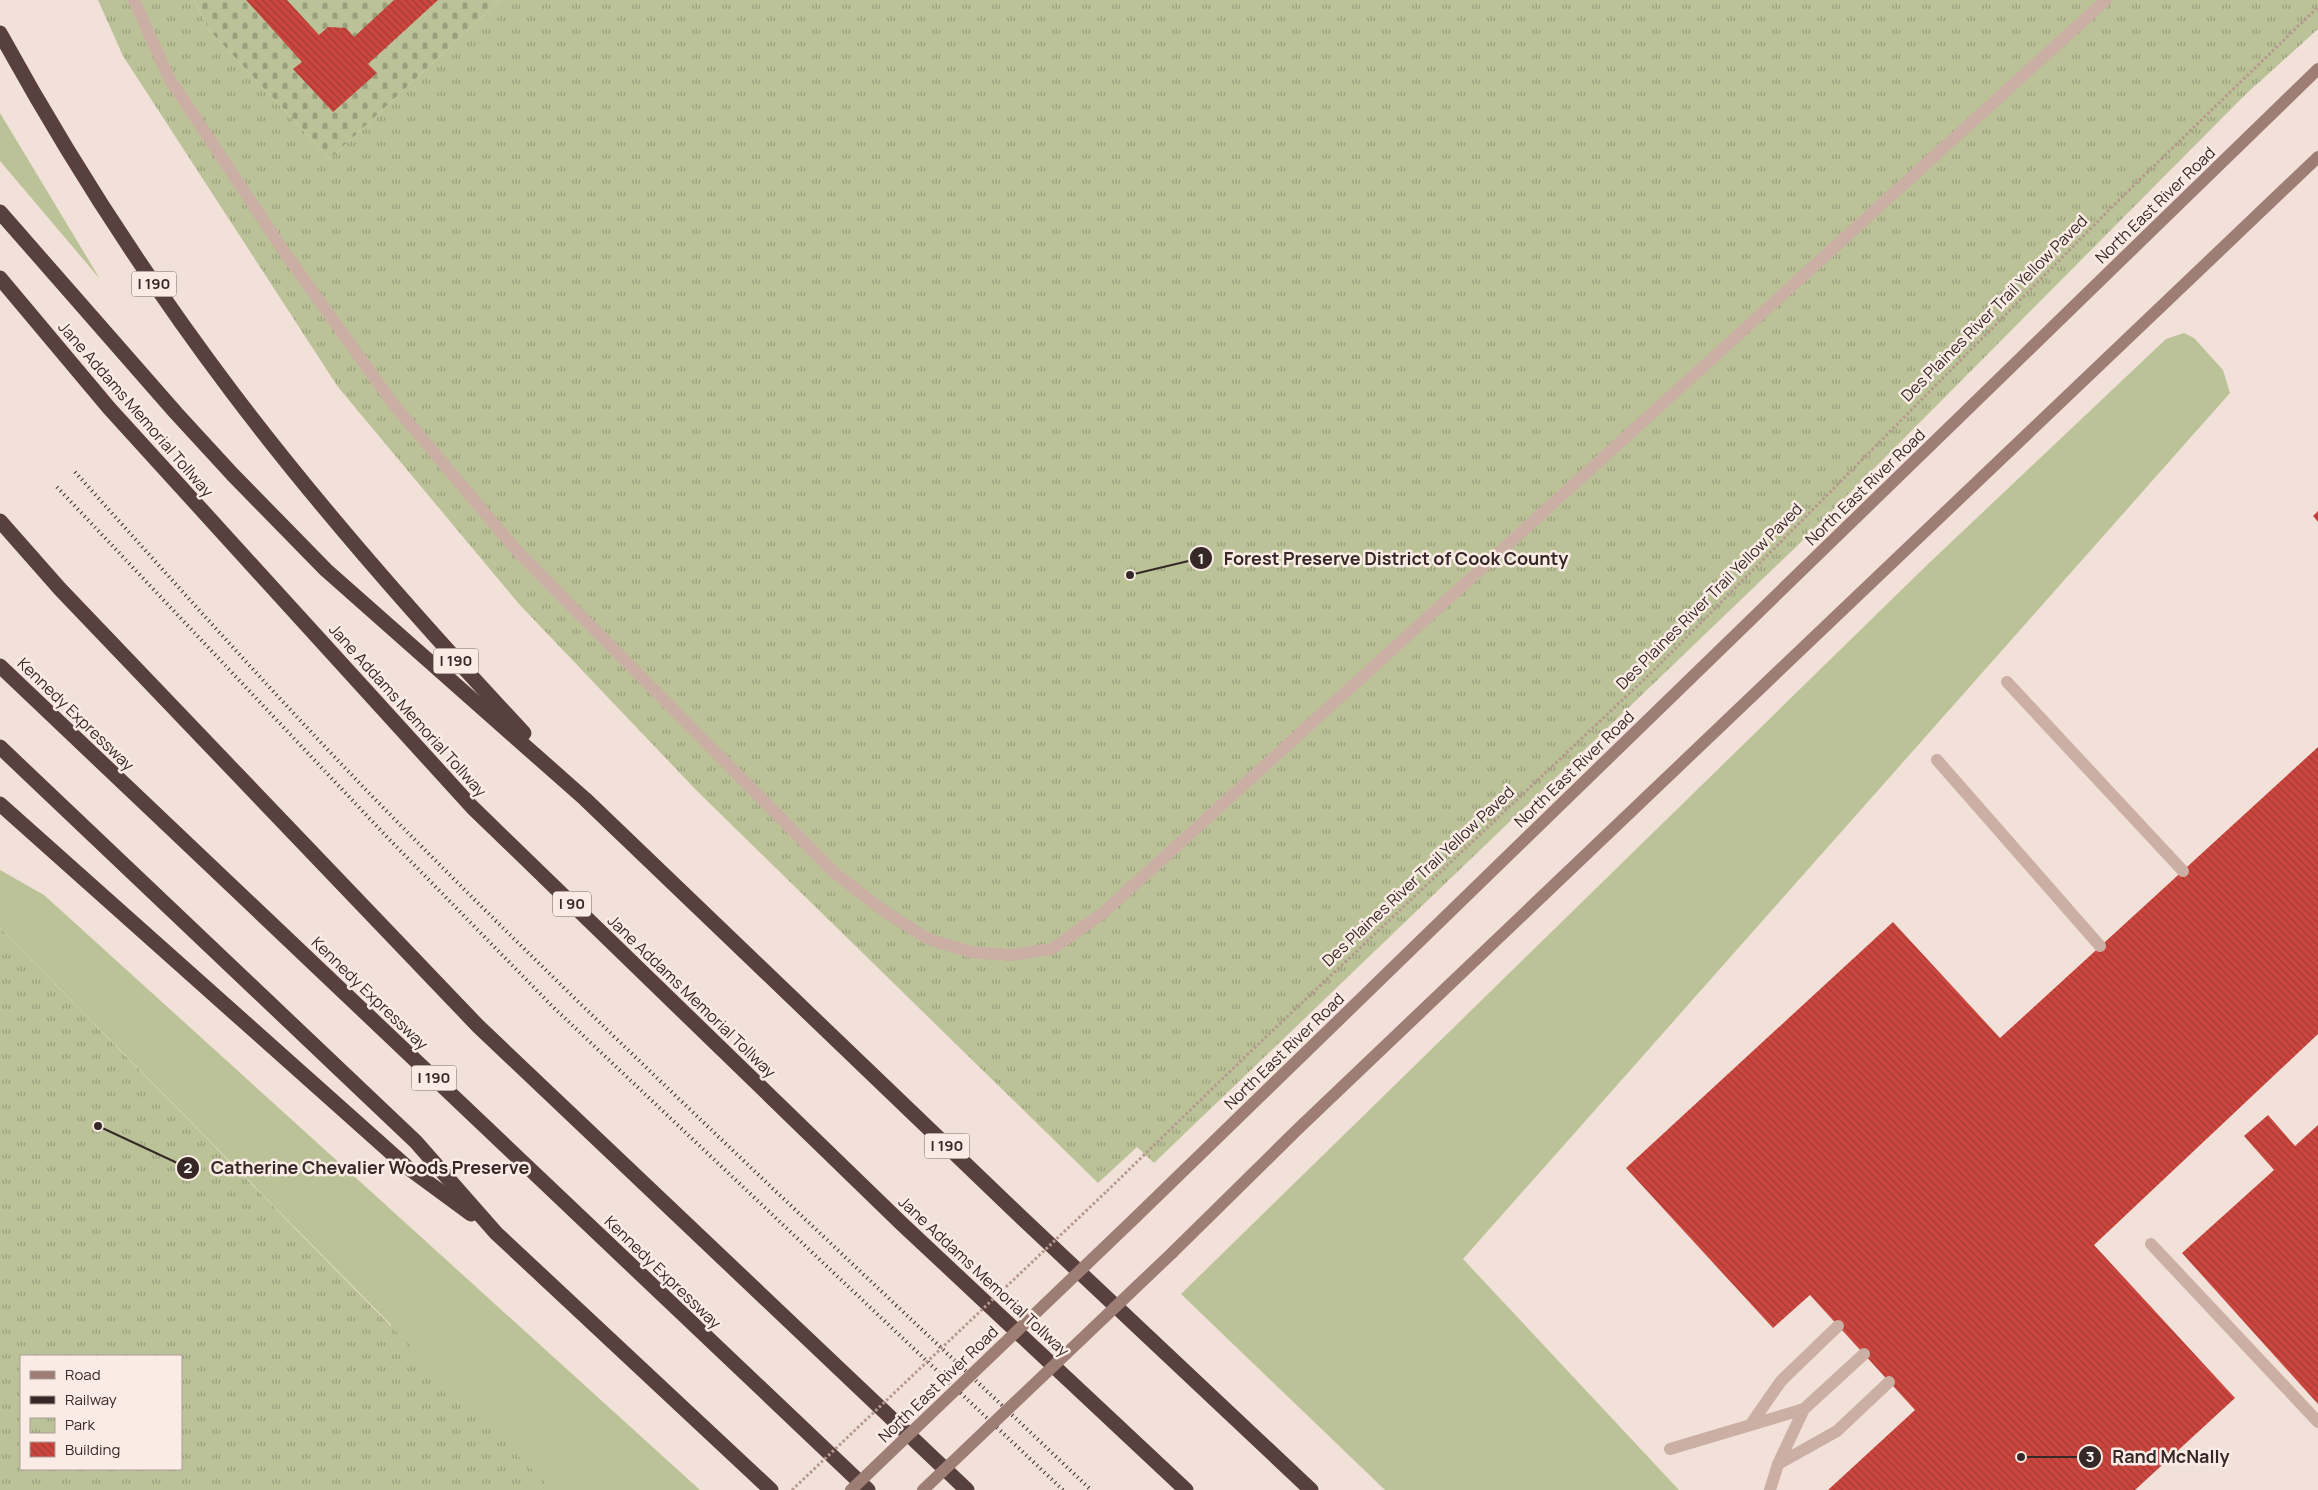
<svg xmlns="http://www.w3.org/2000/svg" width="2318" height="1490" font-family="Manrope,sans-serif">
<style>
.grass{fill:#bbc298}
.cemetery{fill:url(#cemetery-stones)}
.park{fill:url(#park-tufts);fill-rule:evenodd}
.building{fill:url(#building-back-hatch)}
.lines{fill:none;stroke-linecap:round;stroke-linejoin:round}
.path{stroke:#b6988e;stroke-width:3;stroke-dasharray:2.5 2.5;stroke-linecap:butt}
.service{stroke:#cbafa4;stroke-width:12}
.secondary{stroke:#9e7d75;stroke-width:12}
.motorway{stroke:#57403d;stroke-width:15}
.rail{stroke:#362826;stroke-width:4;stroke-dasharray:1 4;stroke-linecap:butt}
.path-bridge{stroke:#b6988e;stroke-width:3;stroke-dasharray:2.5 2.5;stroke-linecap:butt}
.secondary-bridge{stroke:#9e7d75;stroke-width:12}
.labels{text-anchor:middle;stroke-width:5;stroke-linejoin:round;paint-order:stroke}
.shield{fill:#faece5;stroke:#71635f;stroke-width:1}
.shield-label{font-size:15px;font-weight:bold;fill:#362826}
.street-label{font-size:16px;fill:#362826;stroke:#faece5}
.leader{fill:none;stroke:#362826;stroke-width:2}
.callout-dot{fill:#362826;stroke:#faece5;stroke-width:2}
.mark-label{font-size:15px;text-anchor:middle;font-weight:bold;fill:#fff}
.callout-label{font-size:18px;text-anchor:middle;font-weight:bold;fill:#362826;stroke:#faece5;stroke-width:5;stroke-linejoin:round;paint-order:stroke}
</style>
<defs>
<pattern id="cemetery-stones" width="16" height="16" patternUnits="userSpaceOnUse" patternTransform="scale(1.25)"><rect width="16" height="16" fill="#bbc298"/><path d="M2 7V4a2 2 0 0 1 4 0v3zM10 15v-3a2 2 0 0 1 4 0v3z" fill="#999e7c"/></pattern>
<pattern id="park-tufts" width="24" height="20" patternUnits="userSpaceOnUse" patternTransform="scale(1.25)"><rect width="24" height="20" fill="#bbc298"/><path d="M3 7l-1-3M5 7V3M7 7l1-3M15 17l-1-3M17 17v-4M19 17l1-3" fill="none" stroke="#999e7c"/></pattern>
<pattern id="building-back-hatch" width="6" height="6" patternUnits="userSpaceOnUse" patternTransform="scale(1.25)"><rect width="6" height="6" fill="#cb463e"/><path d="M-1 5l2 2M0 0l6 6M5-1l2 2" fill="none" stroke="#a63a34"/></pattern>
</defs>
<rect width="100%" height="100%" fill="#f2e1d9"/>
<g class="grass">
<polygon points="0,113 100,279 0,161"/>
<polygon points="2184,333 2194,338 2223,370 2230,393 1463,1259 1679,1490 1385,1490 1181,1294 1927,565 2166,339"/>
<polygon points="0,870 44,895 700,1490 364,1490 391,1325 0,928"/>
</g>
<polygon class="cemetery" points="194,0 500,0 330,159 209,30"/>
<g class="park">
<polygon points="98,0 194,0 209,30 330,159 500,0 2318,0 2318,29 2246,94 1796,547 1154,1163 1137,1147 1098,1183 697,791 519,604 338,387 123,56"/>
<path d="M0,928L552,1490H0ZM181,1356V1469H21V1356Z"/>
</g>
<g class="building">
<polygon points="246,0 287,0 319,35 328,27 346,28 354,37 394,0 438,0 368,64 377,73 333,112 293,69 302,62"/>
<polygon points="2318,511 2318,522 2313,516"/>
<polygon points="2318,747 2318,1034 2094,1245 2235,1398 2135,1490 1828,1490 1915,1410 1810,1295 1773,1328 1626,1168 1893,922 2000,1038"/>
<polygon points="2268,1115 2295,1146 2318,1125 2318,1404 2182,1253 2274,1170 2244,1136"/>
</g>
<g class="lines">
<polyline class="path" points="1107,1191 1251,1051 1653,671 2124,195 2318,7"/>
<g class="service">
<polyline points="134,0 169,78 285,253 394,405 517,551 836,874 884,911 928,939 971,952 1011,955 1052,949 1103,913 2106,0"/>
<polyline points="2007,682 2183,871"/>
<polyline points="1937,760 2100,946"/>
<polyline points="2151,1244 2318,1422"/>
<polyline points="1751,1424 1781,1381 1838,1326"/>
<polyline points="1670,1449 1804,1409"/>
<polyline points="1778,1464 1837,1431 1889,1382"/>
<polyline points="1770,1490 1778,1464 1804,1409 1864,1354"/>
</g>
<g class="secondary">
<polyline points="1135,1218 2318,69"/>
<polyline points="1172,1253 1299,1128 2318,157"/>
</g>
<g class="motorway">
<path d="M0,33C68,157 146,278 232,392C322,511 422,624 524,733"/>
<polyline points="0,212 176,413 233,475 326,570 585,799 1022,1218 1311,1490"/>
<polyline points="0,278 109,408 472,807 902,1224 1186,1490"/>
<polyline points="0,521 60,589 478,1026 967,1490"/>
<polyline points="0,666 868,1490"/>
<polyline points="0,747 416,1142 496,1233 771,1490"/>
<polyline points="0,804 407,1167 471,1214"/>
</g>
<g class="rail">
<path d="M75,472C172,580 268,688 368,792C602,1032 849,1259 1091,1490"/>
<polyline points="57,487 387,837 552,1006 1063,1490"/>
</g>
<polyline class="path-bridge" points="792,1490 1107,1191"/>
<g class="secondary-bridge">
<polyline points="851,1490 1135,1218"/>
<polyline points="923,1490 1172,1253"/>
</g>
</g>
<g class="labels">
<g class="shield">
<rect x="131.5" y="271.5" width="45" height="25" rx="4"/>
<rect x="433.5" y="648.5" width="45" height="25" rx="4"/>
<rect x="553" y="891.5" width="38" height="25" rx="4"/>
<rect x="411.5" y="1065.5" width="45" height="25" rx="4"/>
<rect x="924.5" y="1133.5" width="45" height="25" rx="4"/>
</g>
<g class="shield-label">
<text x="154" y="289">I 190</text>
<text x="456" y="666">I 190</text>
<text x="572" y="909">I 90</text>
<text x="434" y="1083">I 190</text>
<text x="947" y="1151">I 190</text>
</g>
<g class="street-label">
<text transform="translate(2155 205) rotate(-44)" y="6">North East River Road</text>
<text transform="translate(1994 308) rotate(-45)" y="6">Des Plaines River Trail Yellow Paved</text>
<text transform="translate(136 409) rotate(49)" y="6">Jane Addams Memorial Tollway</text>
<text transform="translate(1865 487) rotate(-44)" y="6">North East River Road</text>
<text transform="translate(1709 596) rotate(-45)" y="6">Des Plaines River Trail Yellow Paved</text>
<text transform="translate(408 710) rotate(48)" y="6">Jane Addams Memorial Tollway</text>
<text transform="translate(76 714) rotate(44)" y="6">Kennedy Expressway</text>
<text transform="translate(1574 769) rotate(-44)" y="6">North East River Road</text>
<text transform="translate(1418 876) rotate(-43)" y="6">Des Plaines River Trail Yellow Paved</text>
<text transform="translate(370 993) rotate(44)" y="6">Kennedy Expressway</text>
<text transform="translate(692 996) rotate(44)" y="6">Jane Addams Memorial Tollway</text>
<text transform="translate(1284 1051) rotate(-44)" y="6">North East River Road</text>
<text transform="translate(663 1272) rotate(44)" y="6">Kennedy Expressway</text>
<text transform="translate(984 1276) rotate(43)" y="6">Jane Addams Memorial Tollway</text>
<text transform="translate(938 1384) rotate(-44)" y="6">North East River Road</text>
</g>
</g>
<path class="leader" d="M1130 575L1201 558M98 1126L188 1168M2021 1457L2090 1457"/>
<g class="callout-dot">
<circle cx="1130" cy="575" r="5"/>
<circle cx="98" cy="1126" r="5"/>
<circle cx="2021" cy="1457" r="5"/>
<circle cx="1201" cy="558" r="12"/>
<circle cx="188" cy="1168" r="12"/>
<circle cx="2090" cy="1457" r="12"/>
</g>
<g class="mark-label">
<text x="1201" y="564">1</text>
<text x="188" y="1173">2</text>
<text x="2090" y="1462">3</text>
</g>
<g class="callout-label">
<text x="1396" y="565">Forest Preserve District of Cook County</text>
<text x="370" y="1174">Catherine Chevalier Woods Preserve</text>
<text x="2171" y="1463">Rand McNally</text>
</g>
<rect x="20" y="1355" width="162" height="115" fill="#faece5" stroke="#ac9e99"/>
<rect x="30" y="1371" width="25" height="8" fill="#9e7d75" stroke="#ac9e99"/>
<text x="65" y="1380" font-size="15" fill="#362826">Road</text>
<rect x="30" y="1396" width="25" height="8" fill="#362826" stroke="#ac9e99"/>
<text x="65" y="1405" font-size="15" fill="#362826">Railway</text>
<rect x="30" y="1418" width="25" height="15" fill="url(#park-tufts)" stroke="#ac9e99"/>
<text x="65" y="1430" font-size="15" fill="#362826">Park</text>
<rect x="30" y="1442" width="25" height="15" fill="url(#building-back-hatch)" stroke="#ac9e99"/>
<text x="65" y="1455" font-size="15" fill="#362826">Building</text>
</svg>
